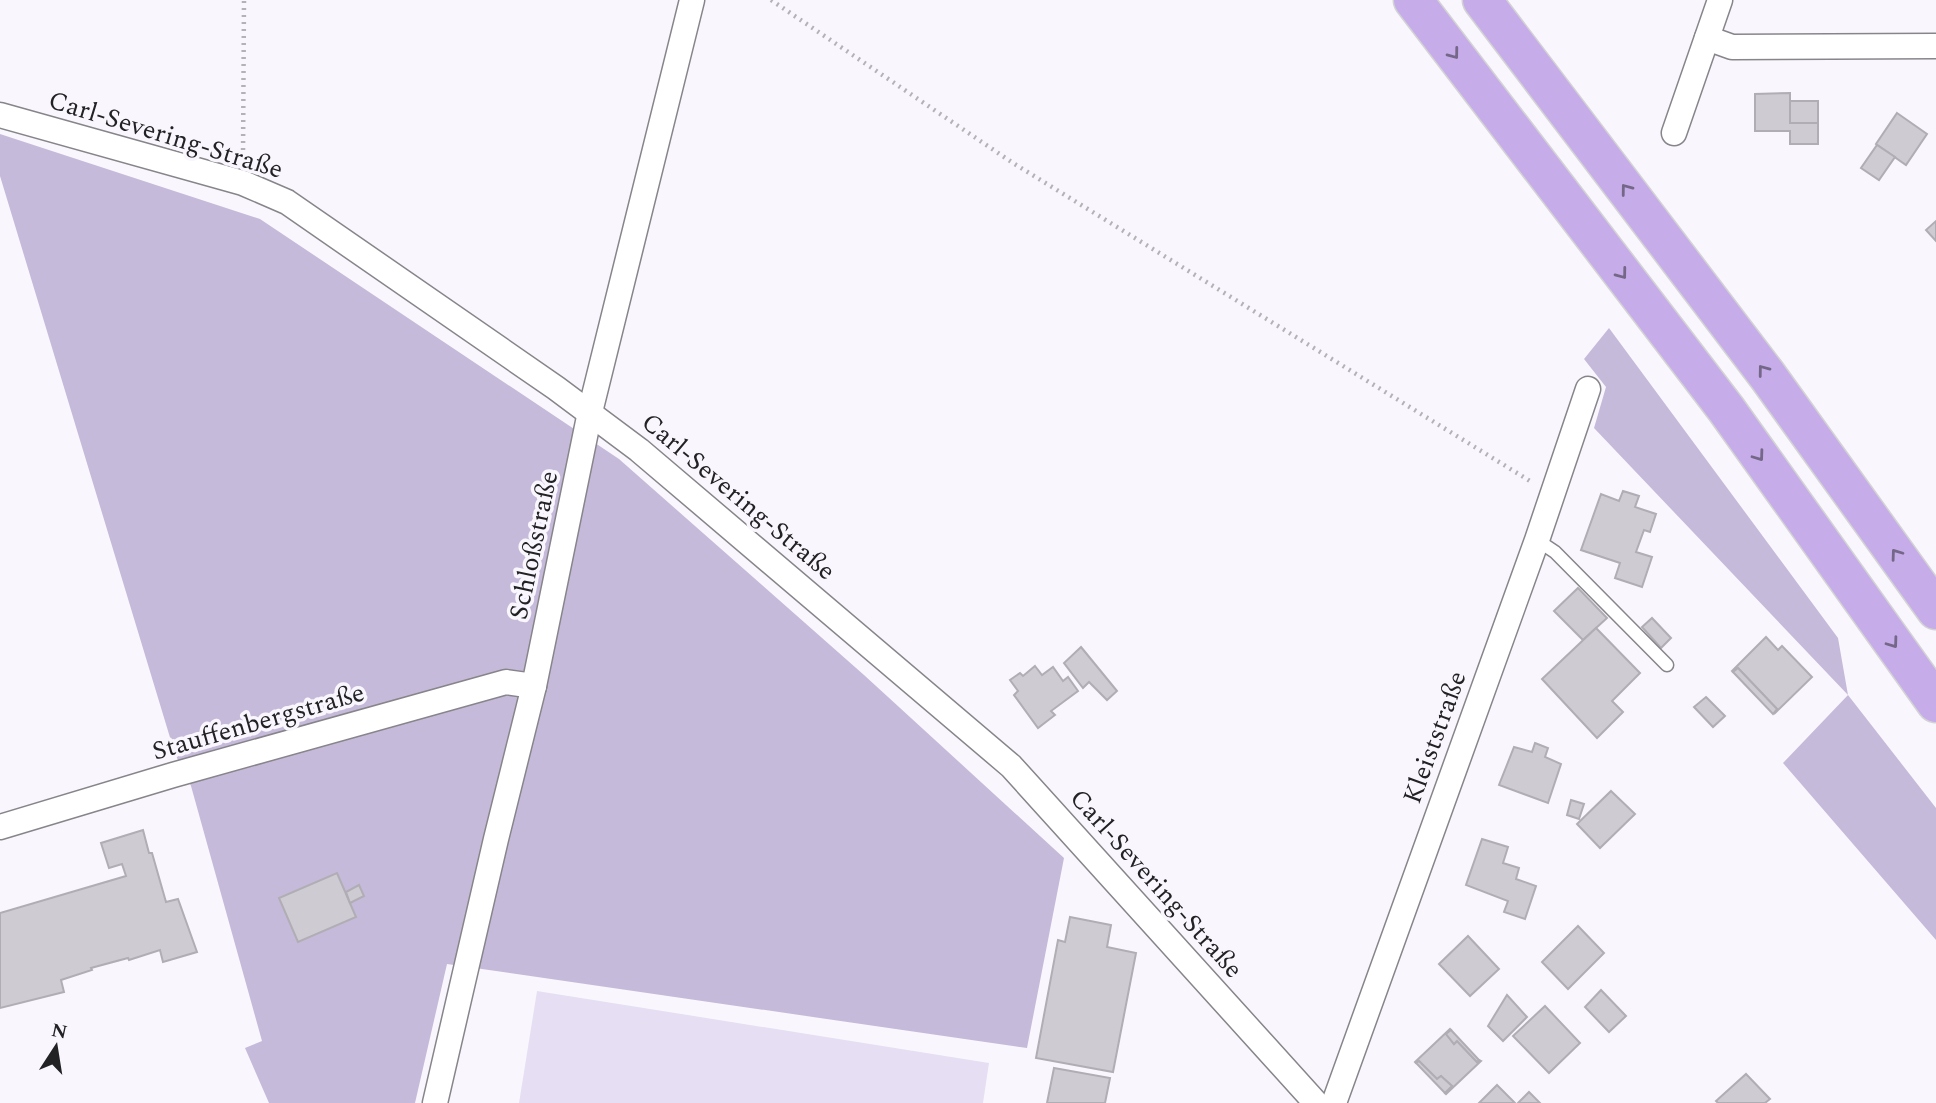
<svg xmlns="http://www.w3.org/2000/svg" width="1936" height="1103" font-family="Spectral,serif">
<style>
.green{fill:#e6def3}
.forest{fill:#c6bada}
.building{fill:#ceccd2;stroke:#b0aeb4;stroke-width:2}
.lines{fill:none;stroke-linecap:round;stroke-linejoin:round}
.lane-casing{stroke:#87858a;stroke-width:15}
.street-casing{stroke:#87858a;stroke-width:27}
.highway-casing{stroke:#d3d3d3;stroke-width:41}
.path{stroke:#b4b2b7;stroke-width:4.5;stroke-dasharray:2 5;stroke-linecap:butt}
.lane{stroke:#fff;stroke-width:12}
.street{stroke:#fff;stroke-width:24}
.highway{stroke:#c6adea;stroke-width:38}
.oneway{stroke:#746787}
.labels{text-anchor:middle;stroke-width:7;stroke-linejoin:round;paint-order:stroke}
.street-label{font-size:26px;fill:#222124;stroke:#f9f7fd}
</style>
<rect width="100%" height="100%" fill="#f9f7fd"/>
<polygon class="green" points="537,991 989,1063 983,1103 519,1103"/>
<g class="forest">
<polygon points="0,134 260,219 619,459 864,675 1064,858 1027,1048 447,964 415,1103 269,1103 245,1048 262,1041 191,786 175,754 0,176"/>
<polygon points="1609,328 1838,638 1848,695 1936,808 1936,940 1783,763 1848,695 1594,428 1606,387 1584,359"/>
</g>
<g class="building">
<polygon points="1790,93 1790,123 1818,123 1818,144 1790,144 1790,131 1755,131 1755,94"/>
<rect x="1790" y="101" width="28" height="22"/>
<polygon points="1897,113 1927,134 1906,165 1876,144"/>
<polygon points="1877,145 1895,157 1879,180 1861,168"/>
<polygon points="1936,221 1936,241 1926,230"/>
<polygon points="1623,491 1639,496 1635,507 1656,514 1650,532 1644,530 1636,552 1652,557 1642,587 1615,578 1620,563 1581,550 1601,494 1619,501"/>
<polygon points="1578,588 1607,618 1583,640 1554,611"/>
<polygon points="1652,618 1671,638 1661,648 1642,627"/>
<polygon points="1596,628 1640,673 1612,701 1623,712 1597,738 1542,679"/>
<polygon points="1766,637 1778,650 1782,646 1812,677 1774,714 1777,709 1738,668 1733,672 1732,671"/>
<polygon points="1081,647 1117,691 1107,700 1089,682 1083,688 1064,663"/>
<polygon points="1035,666 1042,675 1053,667 1063,681 1068,677 1078,691 1051,711 1055,715 1038,728 1014,695 1018,691 1010,680 1020,673 1023,676"/>
<polygon points="1738,668 1777,709 1773,714 1733,672"/>
<polygon points="1706,697 1725,716 1713,727 1694,707"/>
<polygon points="1535,743 1548,748 1545,757 1561,764 1548,803 1499,785 1514,747 1532,752"/>
<polygon points="1611,791 1635,814 1600,848 1577,824"/>
<polygon points="1571,800 1584,804 1579,819 1567,815"/>
<polygon points="143,830 149,853 152,853 166,902 178,899 197,952 163,962 160,950 129,960 128,958 91,968 92,970 61,980 64,992 0,1008 0,913 126,876 122,864 109,868 101,843"/>
<polygon points="1482,839 1508,847 1503,863 1519,868 1516,879 1536,886 1525,919 1504,912 1508,901 1466,885"/>
<polygon points="337,873 356,917 298,942 279,898"/>
<polygon points="359,885 364,896 350,903 346,892"/>
<polygon points="1070,917 1111,925 1107,947 1136,953 1113,1072 1036,1058 1058,940 1065,942"/>
<polygon points="1578,926 1604,953 1568,989 1542,962"/>
<polygon points="1468,936 1499,969 1470,996 1439,964"/>
<polygon points="1601,990 1626,1016 1609,1032 1585,1007"/>
<polygon points="1507,995 1527,1017 1503,1041 1488,1026"/>
<polygon points="1545,1006 1580,1043 1549,1073 1513,1036"/>
<polygon points="1450,1029 1451,1030 1446,1034 1454,1044 1457,1041 1477,1062 1479,1060 1481,1061 1446,1094 1445,1093 1452,1086 1441,1076 1437,1079 1419,1061 1416,1063 1415,1062"/>
<polygon points="1451,1030 1479,1060 1477,1062 1457,1041 1454,1044 1446,1034"/>
<polygon points="1419,1061 1437,1079 1441,1076 1452,1086 1445,1093 1416,1063"/>
<polygon points="1054,1068 1110,1078 1105,1103 1047,1103"/>
<polygon points="1746,1074 1770,1099 1765,1103 1718,1103 1716,1101"/>
<polygon points="1497,1085 1515,1103 1479,1103"/>
<polygon points="1529,1092 1540,1103 1518,1103"/>
</g>
<g class="lines">
<defs>
<polyline id="lane" points="1537,540 1555,552 1667,665"/>
<g id="street">
<polyline points="1707,38 1732,47 1936,46"/>
<polyline points="0,115 243,183 287,202 556,388 639,450 1011,766 1316,1103"/>
<polyline points="1674,133 1720,0"/>
<polyline points="0,827 173,775 506,682 534,686"/>
<polyline points="435,1103 496,839 534,686 590,412 692,0"/>
<polyline points="1334,1103 1537,540 1588,389"/>
</g>
<g id="highway">
<polyline points="1413,0 1726,409 1936,703"/>
<polyline points="1482,0 1767,375 1936,610"/>
</g>
</defs>
<use href="#lane" class="lane-casing"/>
<use href="#street" class="street-casing"/>
<use href="#highway" class="highway-casing"/>
<g class="path">
<polyline points="771,0 1013,163 1530,481"/>
<polyline points="243,157 244,0"/>
</g>
<use href="#lane" class="lane"/>
<use href="#street" class="street"/>
<use href="#highway" class="highway"/>
</g>
<defs><path id="oneway-chevron" d="M-2-3.5L2.5 0L-2 3.5" fill="none" stroke-width="1.6" stroke-linecap="round" stroke-linejoin="round" transform="scale(1.75)"/></defs>
<g class="oneway">
<use href="#oneway-chevron" transform="translate(1454 54) rotate(53)"/>
<use href="#oneway-chevron" transform="translate(1626 189) rotate(-127)"/>
<use href="#oneway-chevron" transform="translate(1622 274) rotate(53)"/>
<use href="#oneway-chevron" transform="translate(1763 370) rotate(-127)"/>
<use href="#oneway-chevron" transform="translate(1759 456) rotate(54)"/>
<use href="#oneway-chevron" transform="translate(1896 554) rotate(-126)"/>
<use href="#oneway-chevron" transform="translate(1893 643) rotate(54)"/>
</g>
<g class="labels">
<g class="street-label">
<text transform="translate(166 134) rotate(17)" y="9">Carl-Severing-Straße</text>
<text transform="translate(739 496) rotate(40)" y="9">Carl-Severing-Straße</text>
<text transform="translate(533 545) rotate(-78)" y="9">Schloßstraße</text>
<text transform="translate(258 721) rotate(-16)" y="9">Stauffenbergstraße</text>
<text transform="translate(1434 737) rotate(-70)" y="9">Kleiststraße</text>
<text transform="translate(1157 883) rotate(48)" y="9">Carl-Severing-Straße</text>
</g>
</g>
<g transform="translate(56 1047) rotate(12)" stroke="#f9f7fd" stroke-width="5" paint-order="stroke">
<path d="M0-5L12 26L0 18L-12 26Z" fill="#222124"/>
<text y="-10" font-size="19" font-weight="bold" text-anchor="middle" fill="#222124">N</text>
</g>
</svg>
